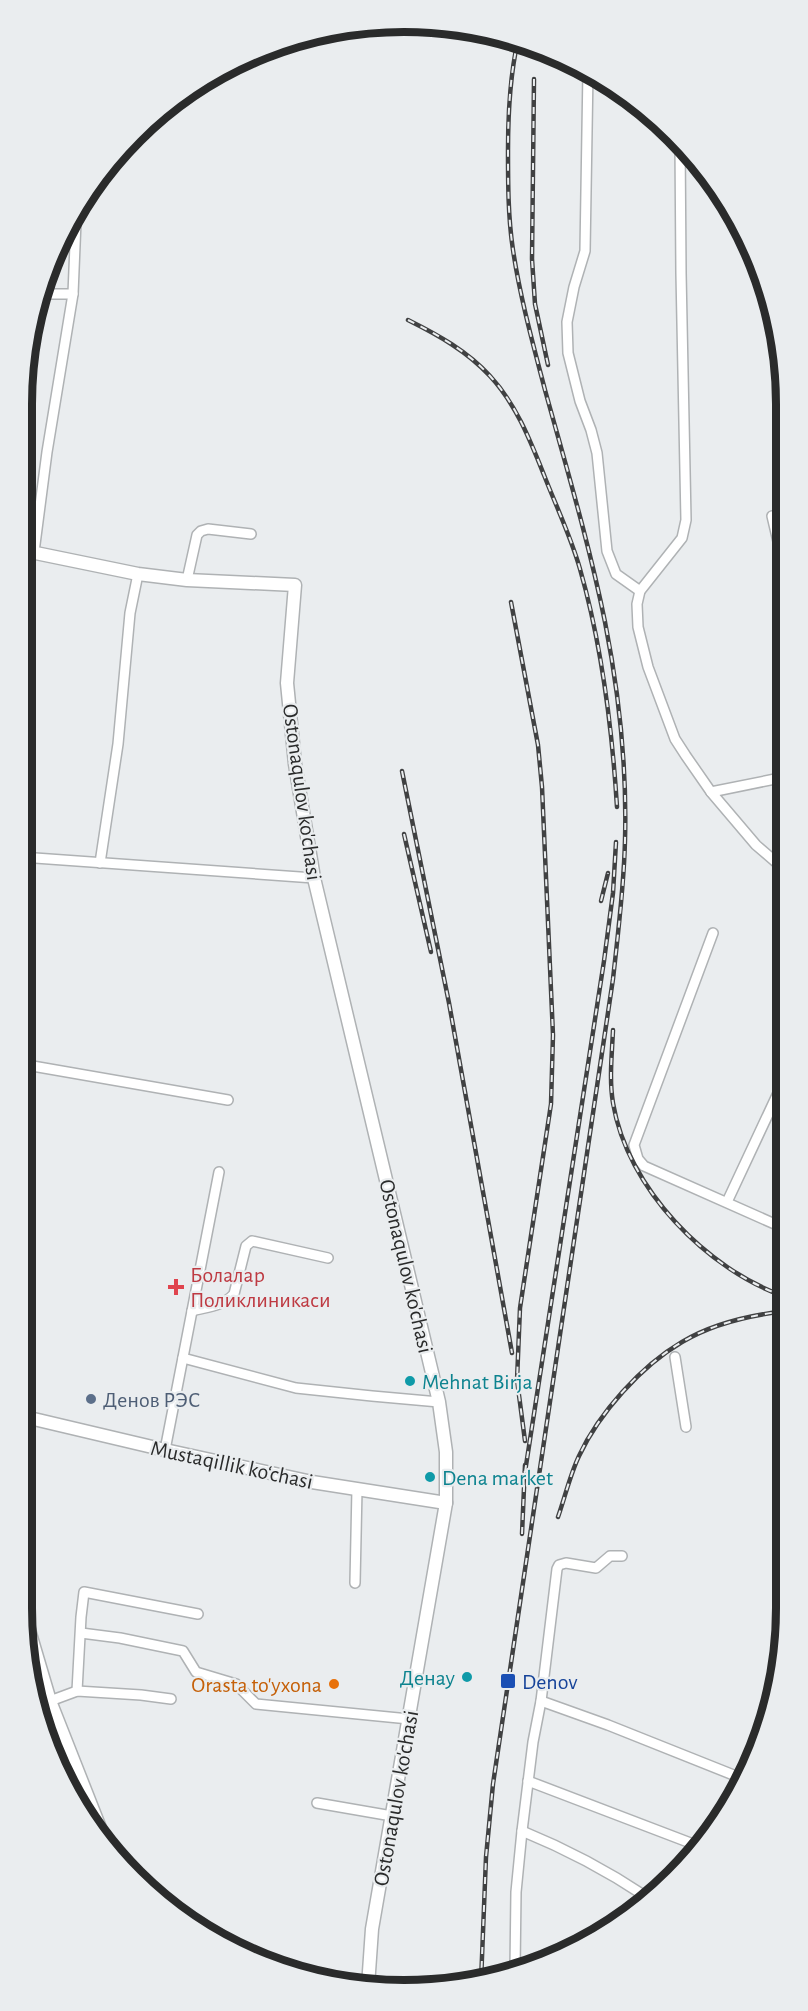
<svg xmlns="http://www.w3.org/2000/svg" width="808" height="2011" font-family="'Alegreya Sans',sans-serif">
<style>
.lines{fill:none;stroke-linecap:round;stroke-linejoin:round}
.minor-casing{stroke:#afb2b4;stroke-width:12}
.tertiary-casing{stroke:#afb2b4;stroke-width:15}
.minor{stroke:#fff;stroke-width:9}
.tertiary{stroke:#fff;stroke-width:12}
.rail-casing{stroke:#404142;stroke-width:4.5}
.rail{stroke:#eaedef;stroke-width:2;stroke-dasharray:7;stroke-linecap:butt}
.health-dot{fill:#e0444e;stroke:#eaedef;stroke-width:2}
.culture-dot{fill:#0f9aa8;stroke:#eaedef;stroke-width:2}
.service-dot{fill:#5c6f8a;stroke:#eaedef;stroke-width:2}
.transit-dot{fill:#1a4fb4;stroke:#eaedef;stroke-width:2}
.food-dot{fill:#e8710a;stroke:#eaedef;stroke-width:2}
.labels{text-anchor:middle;stroke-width:4.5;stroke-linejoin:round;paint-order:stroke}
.street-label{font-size:22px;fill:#2a2b2b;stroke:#eaedef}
.health-label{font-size:22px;fill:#be3a42;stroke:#eaedef;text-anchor:start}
.culture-label{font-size:22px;fill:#0d838f;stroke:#eaedef;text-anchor:start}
.service-label{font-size:22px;fill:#4e5e75;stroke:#eaedef;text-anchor:start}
.transit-label{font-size:22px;fill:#164399;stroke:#eaedef;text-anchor:start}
.food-label{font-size:22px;fill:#c56008;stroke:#eaedef;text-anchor:end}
.rim{fill:none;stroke:#2a2b2b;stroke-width:8}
</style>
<rect width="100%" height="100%" fill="#eaedef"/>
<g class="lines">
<defs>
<g id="minor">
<polyline points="588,71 585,251 574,287 567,322 568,353 580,401 591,430 597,453 607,551 616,574 640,591"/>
<polyline points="680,141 681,273 686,520 682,538 640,591 637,604 638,627 648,667 675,739 686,756 711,792 756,845 785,870"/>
<polyline points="39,294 73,294"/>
<polyline points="772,516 784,567"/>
<polyline points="34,552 47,452 73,294 76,221"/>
<polyline points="187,580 197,535 201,531 208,529 251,534"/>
<polyline points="711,792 785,777"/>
<polyline points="21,857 314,878"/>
<polyline points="100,863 118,744 130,613 138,574"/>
<polyline points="713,933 634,1145 638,1159 644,1166 786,1229"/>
<polyline points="21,1064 228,1100"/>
<polyline points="21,1173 25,1175 29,1188 21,1226"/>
<polyline points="727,1202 786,1076"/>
<path d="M192,1311C206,1307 224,1306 234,1294L246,1246L252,1241L328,1258"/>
<polyline points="675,1357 686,1427"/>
<polyline points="183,1358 296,1388 372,1396 439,1402"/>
<polyline points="165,1450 219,1172"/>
<polyline points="355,1583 357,1489"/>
<polyline points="81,1633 120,1638 183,1651 196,1672 236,1684 256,1704 409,1719"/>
<polyline points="77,1691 81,1617 84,1592 198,1614"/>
<polyline points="50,1701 77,1691 141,1695 171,1699"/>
<polyline points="541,1701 608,1725 741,1778"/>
<polyline points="528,1781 701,1847"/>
<polyline points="317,1803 392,1816"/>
<path d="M522,1831C566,1849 606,1870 645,1896"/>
<polyline points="515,1969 516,1892 522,1831 533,1742 541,1701 557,1569 559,1565 566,1563 596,1568 610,1556 622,1556"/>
</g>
<g id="tertiary">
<polyline points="21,550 138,574 187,580 295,585 287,683 295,764 314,878 439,1402 446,1452 446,1503 372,1929 368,1986"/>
<polyline points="21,1416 165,1450 312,1482 446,1503"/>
<polyline points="21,1603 50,1701 104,1838"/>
</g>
</defs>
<use href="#minor" class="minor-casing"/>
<use href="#tertiary" class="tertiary-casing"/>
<use href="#minor" class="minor"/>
<use href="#tertiary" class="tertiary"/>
<defs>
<g id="rail">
<polyline points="534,79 532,259 535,304 548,365"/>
<path d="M408,320C438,335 467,351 490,376C516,404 530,440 544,475C556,506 571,537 580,569C602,646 612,727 617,807"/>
<polyline points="511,602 538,745 542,787 553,1035 551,1104 520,1308 517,1380 525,1441"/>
<polyline points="402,771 449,1003 512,1353"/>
<polyline points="404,834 431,952"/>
<polyline points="601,901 608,873"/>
<path d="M613,1030C612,1054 609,1079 613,1103C627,1188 707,1270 786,1297"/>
<polyline points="525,1472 604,961 613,893 616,842"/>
<path d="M558,1517C565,1497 570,1475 579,1456C599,1413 641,1366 682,1342C712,1324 751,1315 786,1311"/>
<polyline points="522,1534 525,1465"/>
<path d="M481,1982L486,1857L493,1784L613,979C618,933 624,887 625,840C627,767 619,693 605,622C589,543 566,466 545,390C533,344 520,297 513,250C508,217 508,183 508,150C508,113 510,75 518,40"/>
</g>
</defs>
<use href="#rail" class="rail-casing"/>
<use href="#rail" class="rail"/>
</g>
<path class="health-dot" d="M173 1278h6v6h6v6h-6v6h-6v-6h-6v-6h6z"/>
<g class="culture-dot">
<circle cx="410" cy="1381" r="6"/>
<circle cx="430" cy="1477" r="6"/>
<circle cx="467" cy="1677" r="6"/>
</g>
<circle class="service-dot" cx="91" cy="1399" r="6"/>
<rect class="transit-dot" x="500" y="1673" width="16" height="16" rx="3"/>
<circle class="food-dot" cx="334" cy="1684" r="6"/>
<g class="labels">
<g class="street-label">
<text transform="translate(303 792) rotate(82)" y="8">Ostonaqulov ko'chasi</text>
<text transform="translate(407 1266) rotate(77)" y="8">Ostonaqulov ko'chasi</text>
<text transform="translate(232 1464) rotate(12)" y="8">Mustaqillik ko‘chasi</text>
<text transform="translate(395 1798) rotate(-80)" y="8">Ostonaqulov ko'chasi</text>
</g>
<g class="health-label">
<text x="190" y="1282">Болалар<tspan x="190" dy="25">Поликлиникаси</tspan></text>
</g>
<g class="culture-label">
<text x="422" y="1389">Mehnat Birja</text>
<text x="442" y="1485">Dena market</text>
<text x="455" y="1685" text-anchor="end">Денау</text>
</g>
<g class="service-label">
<text x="103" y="1407">Денов РЭС</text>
</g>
<g class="transit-label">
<text x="522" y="1689">Denov</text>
</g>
<g class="food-label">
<text x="322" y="1692">Orasta to'yxona</text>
</g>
</g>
<path d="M0 0H808V2011H0ZM404 32H404A372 372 0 0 1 776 404V1608A372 372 0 0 1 404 1980H404A372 372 0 0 1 32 1608V404A372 372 0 0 1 404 32Z" fill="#eaedef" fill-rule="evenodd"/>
<path class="rim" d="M404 32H404A372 372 0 0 1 776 404V1608A372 372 0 0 1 404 1980H404A372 372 0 0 1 32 1608V404A372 372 0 0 1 404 32Z"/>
</svg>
